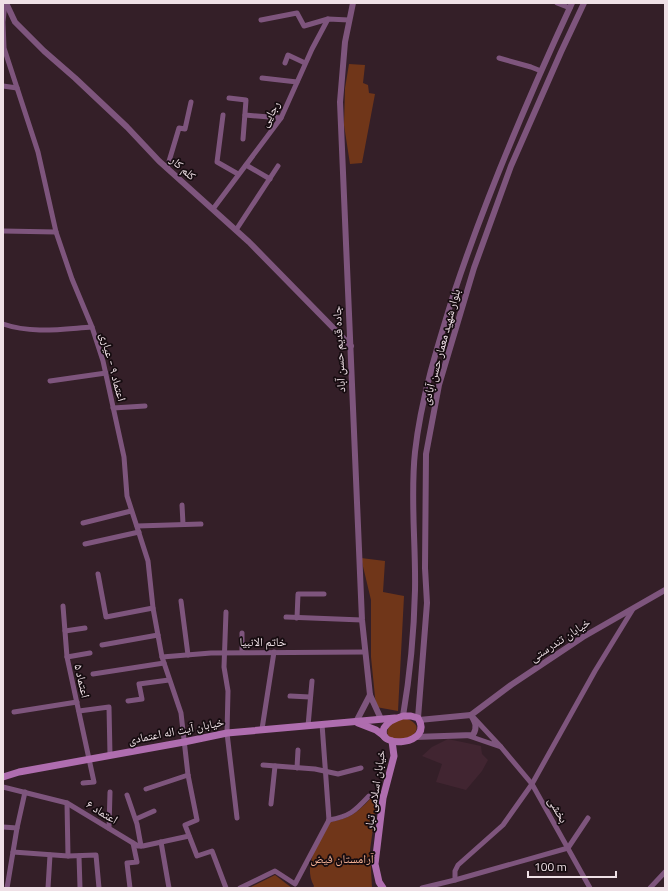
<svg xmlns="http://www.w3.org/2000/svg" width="668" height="891" font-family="'Titillium Web','Noto Naskh Arabic',sans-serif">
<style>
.built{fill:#412531}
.green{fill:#703619}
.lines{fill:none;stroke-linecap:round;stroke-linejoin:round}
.minor{stroke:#7e557d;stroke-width:5}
.tertiary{stroke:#7e557d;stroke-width:6}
.secondary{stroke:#af6daf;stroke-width:7}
.labels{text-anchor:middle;stroke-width:3.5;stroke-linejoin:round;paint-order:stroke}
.street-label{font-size:12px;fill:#efe0e6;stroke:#160c10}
.park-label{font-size:12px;fill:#f5b294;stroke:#160c10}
</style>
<rect width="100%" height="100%" fill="#341f28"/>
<polygon class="built" points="448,739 481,746 482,754 488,760 482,771 466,790 436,782 442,764 422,756 432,747"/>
<g class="green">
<polygon points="349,64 365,65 363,83 368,85 369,93 375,94 362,163 350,164 344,125 345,88"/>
<polygon points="361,558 385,561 383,592 404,596 398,711 376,707 371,657 371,600"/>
<path d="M407,719C429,727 409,744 392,738C383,735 389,724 395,721C398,719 403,719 407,719Z"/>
<path d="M370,799L377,800L370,850L372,888H313L314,886C302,864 320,841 330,822C350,818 356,814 370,799Z"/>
<polygon points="275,875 292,888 249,888"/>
</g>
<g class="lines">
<g class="minor">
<polyline points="5,3 3,22 4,48 38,152 56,232 72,279 92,327 103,361 124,457 127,496 148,561 153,608 162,657 181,713 188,775 197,820 185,825 197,856 212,851 226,888"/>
<polyline points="557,3 570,8"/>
<polyline points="261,20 297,13 304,26 328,19 349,20"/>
<polyline points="499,58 531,67 541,71"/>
<polyline points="285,63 288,55 305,63"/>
<polyline points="262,78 297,82"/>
<polyline points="3,86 17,88"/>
<polyline points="229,98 246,100 243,139"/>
<polyline points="223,115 217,162 238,174"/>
<polyline points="245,115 281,118"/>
<polyline points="246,165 270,179"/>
<polyline points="167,168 179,128 185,129 191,102"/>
<polyline points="213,209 281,118 312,49 328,19"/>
<polyline points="236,230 278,166"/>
<polyline points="3,231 56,232"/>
<path d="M3,324C32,334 62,329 92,327"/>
<polyline points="50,381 106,373"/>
<polyline points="113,408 145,406"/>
<polyline points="182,505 183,524"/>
<polyline points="83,523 131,511"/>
<polyline points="137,526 201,524"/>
<polyline points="85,544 139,532"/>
<polyline points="98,574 106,617 153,608"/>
<polyline points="181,601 188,655"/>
<polyline points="63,606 67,657 94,782 83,783"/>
<polyline points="226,612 224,667 228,691 227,733 237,818"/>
<polyline points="286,617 362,620"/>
<polyline points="297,618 298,594 324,594"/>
<polyline points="65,631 85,628"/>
<polyline points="102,645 158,635"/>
<polyline points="242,652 242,633"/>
<polyline points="67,657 90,653"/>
<polyline points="162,657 211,653 365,652"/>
<polyline points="93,674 164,663"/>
<polyline points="290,696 310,697"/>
<polyline points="128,701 142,699 139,684 169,680"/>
<polyline points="79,711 109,707 110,755"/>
<polyline points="14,712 77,702"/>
<polyline points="322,724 329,820"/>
<polyline points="308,726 312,681"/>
<polyline points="262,729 274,652"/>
<polyline points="469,736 501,747 474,718"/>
<polyline points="501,747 532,784 590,888"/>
<polyline points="263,765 315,769 338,774 361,768"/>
<polyline points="297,768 298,750"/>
<polyline points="3,787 67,803 138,846 143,846 189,836"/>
<polyline points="146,789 188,775"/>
<polyline points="127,795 137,824 141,846"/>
<polyline points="67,803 68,856"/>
<polyline points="271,804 275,766"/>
<polyline points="136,819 154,811"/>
<path d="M329,820C350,816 354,812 369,796L376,797"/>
<polyline points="3,827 17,828"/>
<polyline points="109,828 110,792"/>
<polyline points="161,842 169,888"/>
<polyline points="13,852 68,856 96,855 99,888"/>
<polyline points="79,856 80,888"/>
<polyline points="455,880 455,871 458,865 503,825 532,784 595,671 633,609"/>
<polyline points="7,888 17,828 25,792"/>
<polyline points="48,888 50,855"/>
<polyline points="130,888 127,863 137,862 133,843"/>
<polyline points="240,888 275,871 295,884 329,820"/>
<polyline points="422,888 455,880 568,848 588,818"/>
<polyline points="650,888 665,872"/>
</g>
<g class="tertiary">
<polyline points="6,3 15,22 44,51 75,78 127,127 159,161 249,242 351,346"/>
<polyline points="353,3 345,42 340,102 362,620 370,695 381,719"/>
<polyline points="471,715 511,685 583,637 665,590"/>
<path d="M403,716C410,675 414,633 415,590C416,544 410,498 415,452C421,398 438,344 454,293C487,194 528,98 572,3"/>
<polyline points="418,718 427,603 425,568 426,454 439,385 474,268 511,166 561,52 584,3"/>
<polyline points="419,720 471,715"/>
<polyline points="356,722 370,695"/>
<path d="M415,737L473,735C478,727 475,722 471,715"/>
</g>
<g class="secondary">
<path d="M403,716H411L418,718C435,745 375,750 384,728C388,721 396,718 403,716Z"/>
<polyline points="358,723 376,730 384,736"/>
<polyline points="3,777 19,772 184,742 227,733 395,718"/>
<polyline points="383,888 379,882 375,864 383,798 394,756 392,741"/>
</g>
</g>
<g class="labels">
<g class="street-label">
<text transform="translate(270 114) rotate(-60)" y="4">رجایی</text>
<text transform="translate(183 168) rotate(42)" y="4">کلم کار</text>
<text transform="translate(441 347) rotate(-75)" y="4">بلوار شهید معمار حسن آبادی</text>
<text transform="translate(339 349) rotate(-93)" y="4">جاده قدیم حسن آباد</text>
<text transform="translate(113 367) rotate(75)" y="4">اعتماد ۹ - عیاری</text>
<text transform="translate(560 640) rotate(-33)" y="4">خیابان تندرستی</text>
<text x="263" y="646">خاتم الانبیا</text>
<text transform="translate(82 681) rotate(77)" y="4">اعتماد ۵</text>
<text transform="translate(176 731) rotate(-11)" y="4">خیابان آیت اله اعتمادی</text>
<text transform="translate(375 790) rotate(-81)" y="4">خیابان اسلامی تبار</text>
<text transform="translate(558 810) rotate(61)" y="4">بخشی</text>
<text transform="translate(102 812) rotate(31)" y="4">اعتماد ۶</text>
</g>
<g class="park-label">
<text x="342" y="863">آرامستان فیض</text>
</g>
</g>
<rect width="668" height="891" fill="none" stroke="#efe0e6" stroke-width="8"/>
<path d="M528 871v6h88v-6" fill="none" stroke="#efe0e6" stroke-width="2"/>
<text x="534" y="871" font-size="12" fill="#efe0e6" stroke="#160c10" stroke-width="3" paint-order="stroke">100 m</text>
</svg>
